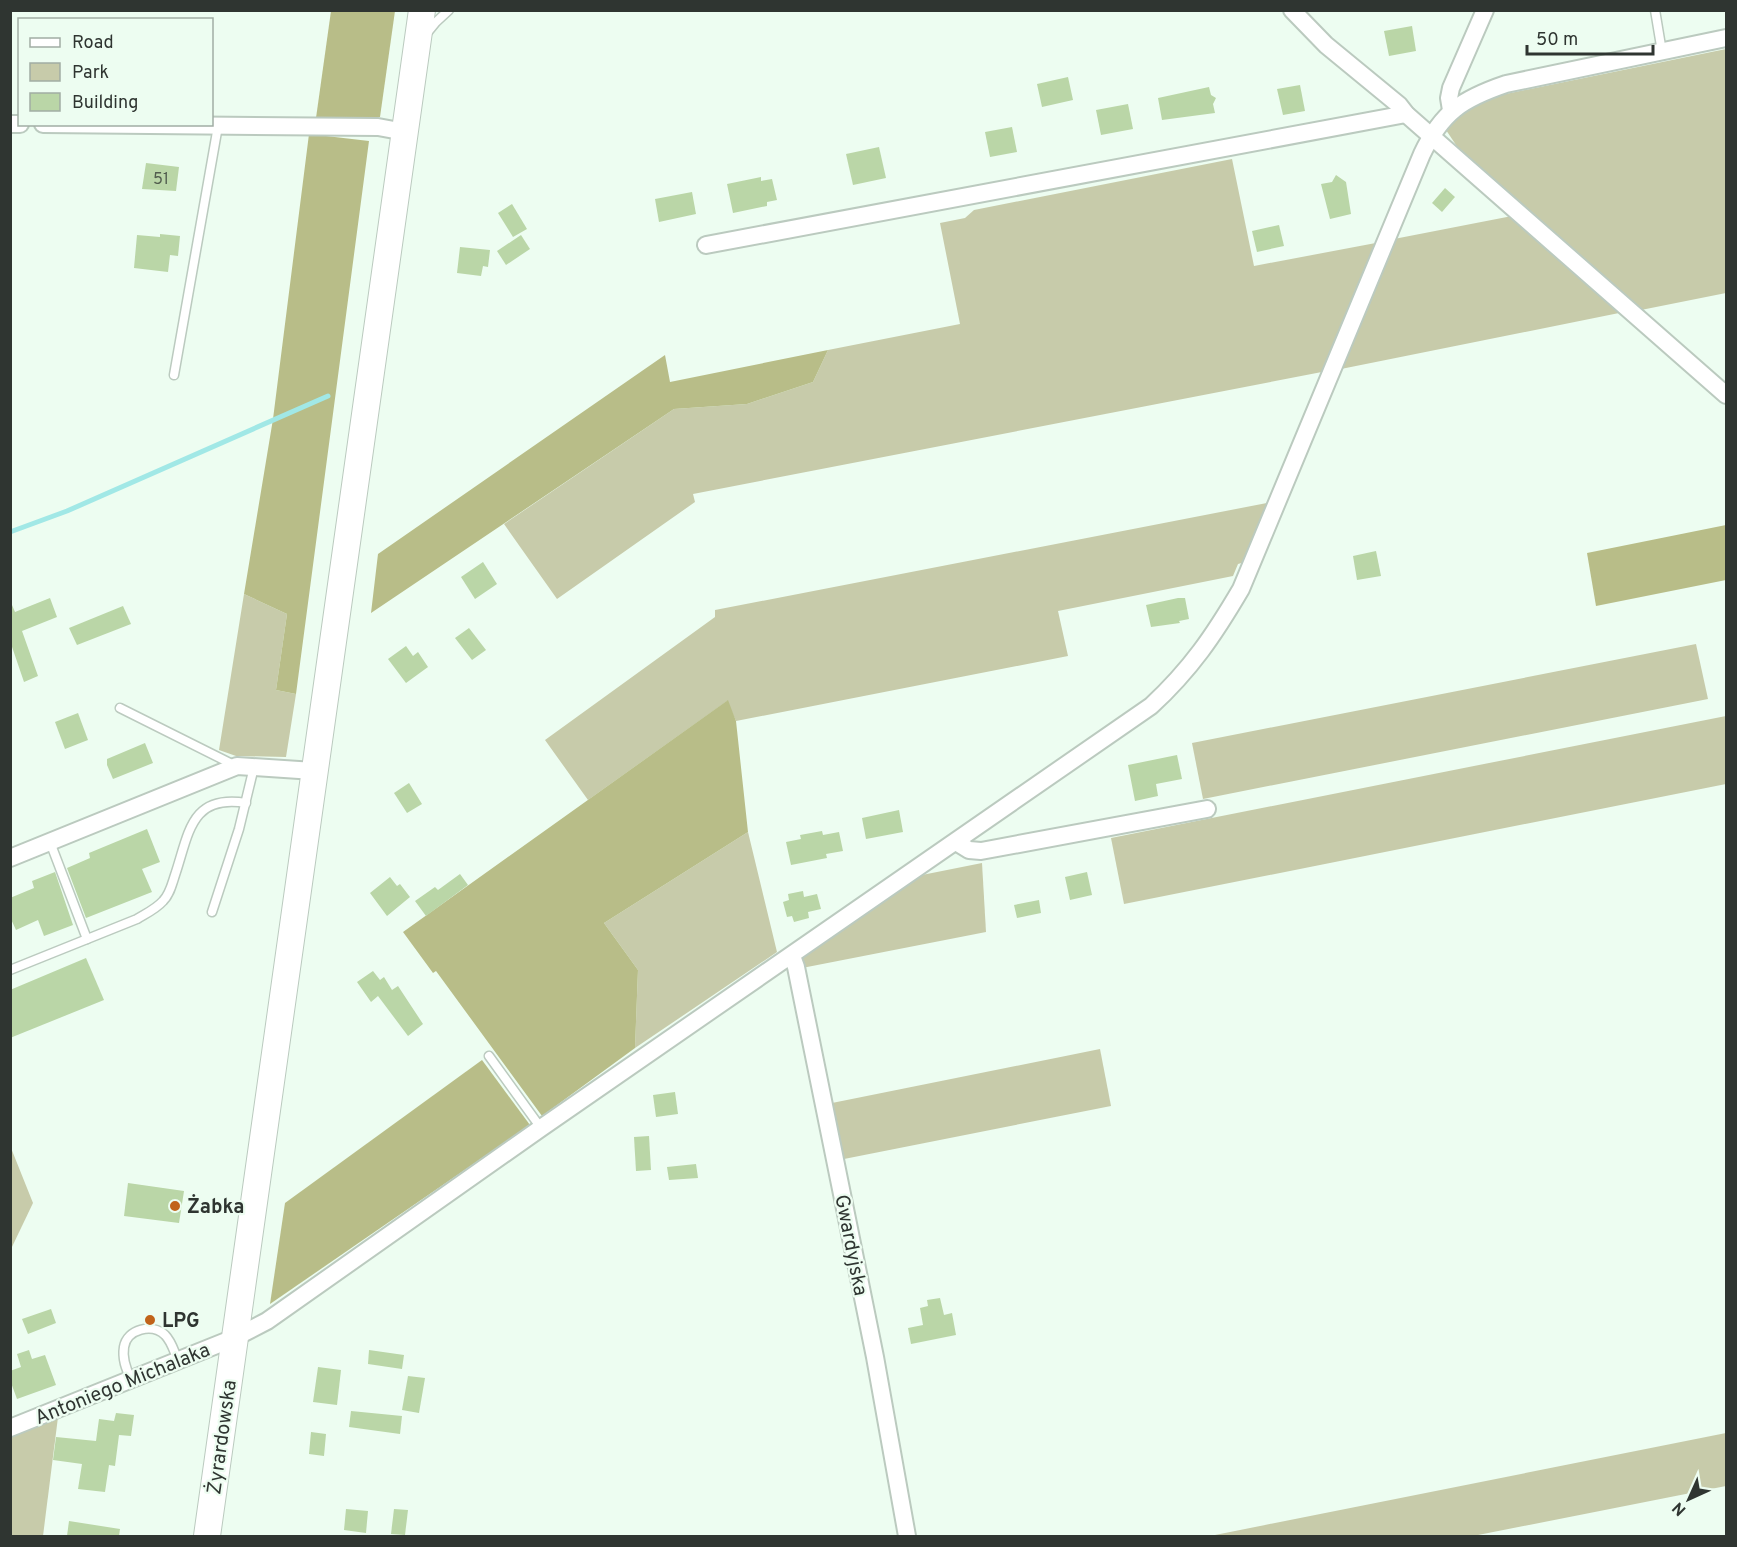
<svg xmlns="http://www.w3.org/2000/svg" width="1737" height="1547" font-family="Overpass,sans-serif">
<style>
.green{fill:#c7cbaa}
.forest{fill:#b8bd88}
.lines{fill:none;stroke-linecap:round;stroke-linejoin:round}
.stream{stroke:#a1e8e6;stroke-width:5}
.building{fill:#bad6a7}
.lane-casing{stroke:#bbcabf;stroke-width:11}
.street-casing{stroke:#bbcabf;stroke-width:20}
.primary-casing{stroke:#bbcabf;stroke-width:28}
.lane{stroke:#fff;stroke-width:8}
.street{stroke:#fff;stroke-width:16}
.primary{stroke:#fff;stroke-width:26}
.poi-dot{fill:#c1631a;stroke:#edfdf1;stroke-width:2}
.labels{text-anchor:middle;stroke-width:4.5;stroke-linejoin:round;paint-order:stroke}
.number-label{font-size:16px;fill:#525d4e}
.poi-label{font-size:20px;font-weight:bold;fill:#2f3531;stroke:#edfdf1;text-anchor:start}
.street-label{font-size:20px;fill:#2f3531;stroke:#edfdf1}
</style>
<rect width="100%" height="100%" fill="#edfdf1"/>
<g class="green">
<polygon points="1726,49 1726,293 1641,310 1464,157 1446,130 1460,111 1486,98"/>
<polygon points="1232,159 1254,266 1381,242 1327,371 693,494 695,502 557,599 504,524 674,409 747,404 813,382 828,350 960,324 940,223 965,218 974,210"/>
<polygon points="1512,216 1624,312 1341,369 1394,239"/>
<polygon points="1272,502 1245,562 1238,564 1233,576 1058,611 1068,656 736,721 727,701 588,800 545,740 715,617 715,610"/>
<polygon points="244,594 287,614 276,690 296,694 286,757 236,756 219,750"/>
<polygon points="1696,644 1708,699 1203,799 1192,743"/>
<polygon points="1726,716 1726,784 1124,904 1111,838"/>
<polygon points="748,832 777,952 635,1048 638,970 604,923"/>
<polygon points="982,863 986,932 802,968 802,955 917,876"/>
<polygon points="1100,1049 1111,1106 839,1160 827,1104"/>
<polygon points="11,1148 33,1203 11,1249 10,1249"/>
<polygon points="58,1417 43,1536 11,1536 11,1437"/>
<polygon points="1726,1433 1726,1486 1473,1536 1210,1536"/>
</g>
<g class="forest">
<polygon points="331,11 395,11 380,117 316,118"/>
<polygon points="309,134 369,141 296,694 276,690 287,614 244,594 273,419"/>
<polygon points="828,350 813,382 747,404 674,409 371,613 378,554 665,355 670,382"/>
<polygon points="1726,525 1726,580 1596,606 1587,553"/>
<polygon points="728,700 736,721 748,832 604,923 638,970 635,1048 542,1116 436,971 433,973 403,932"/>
<polygon points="482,1060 530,1125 270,1304 285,1203"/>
</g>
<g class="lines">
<polyline class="stream" points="10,532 67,511 328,396"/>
</g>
<g class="building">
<polygon points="1412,26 1416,51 1389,56 1384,31"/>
<polygon points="1068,77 1073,100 1042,107 1037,84"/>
<polygon points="1300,85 1305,111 1283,115 1277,89"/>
<polygon points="1209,87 1211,95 1216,98 1213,104 1215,113 1162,120 1158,98"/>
<polygon points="1128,104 1133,129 1101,135 1096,110"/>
<polygon points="1012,127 1017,152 990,157 985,132"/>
<polygon points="879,147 886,178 853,185 846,154"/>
<polygon points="146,163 179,167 176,191 142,189"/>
<polygon points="1336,175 1346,182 1351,214 1330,219 1321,184 1332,182"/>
<polygon points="761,177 761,181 772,179 777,200 767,202 767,206 733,213 727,184"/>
<polygon points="1445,188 1455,197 1442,212 1432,203"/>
<polygon points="692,192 696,214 659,222 655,199"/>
<polygon points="512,204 527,229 513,237 498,213"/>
<polygon points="1279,225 1284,246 1257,252 1252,231"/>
<polygon points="160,234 180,236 178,256 170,255 168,272 134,268 137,235 160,237"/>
<polygon points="521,235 530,249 506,265 497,251"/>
<polygon points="460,247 490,250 488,267 483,266 481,276 457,273"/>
<polygon points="1376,551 1381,576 1357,580 1353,556"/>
<polygon points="483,562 497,584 475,599 461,577"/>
<polygon points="50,598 57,617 22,631 38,676 24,682 10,641 10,605 12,605 15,612"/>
<polygon points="1178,598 1185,598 1189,619 1179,621 1180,623 1151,627 1146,605"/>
<polygon points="123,606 131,624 77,645 69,628"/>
<polygon points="469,628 486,650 472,660 455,638"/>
<polygon points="406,646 413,656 418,652 428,667 406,683 388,659"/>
<polygon points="78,713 88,740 65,749 55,722"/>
<polygon points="145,743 153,763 113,779 107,765 107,759"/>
<polygon points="1177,755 1182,779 1156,784 1158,796 1135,801 1128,765"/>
<polygon points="409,783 422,804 407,813 394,793"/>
<polygon points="899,810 903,832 866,839 862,818"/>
<polygon points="147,829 160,862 142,869 152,892 86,918 67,868 90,858 89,853"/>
<polygon points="822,831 823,835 839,832 843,851 826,854 827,858 791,865 786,842 801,839 800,835"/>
<polygon points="55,872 73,925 44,936 38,920 16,930 10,917 10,898 34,888 32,881"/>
<polygon points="1087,872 1092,895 1070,900 1065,877"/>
<polygon points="460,874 468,885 426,916 415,901 435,887 438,890"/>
<polygon points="390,877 397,886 400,884 410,897 387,916 370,893"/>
<polygon points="803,891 804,897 817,894 821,909 808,912 809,918 794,922 792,916 787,917 783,902 789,900 788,894"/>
<polygon points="1039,900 1041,913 1017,918 1014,905"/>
<polygon points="86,958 104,1000 10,1038 10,990"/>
<polygon points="373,971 380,980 384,977 392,990 398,986 423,1024 408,1036 378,996 371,1002 357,982"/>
<polygon points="675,1092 678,1114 656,1117 653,1095"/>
<polygon points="649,1136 651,1170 636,1171 634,1137"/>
<polygon points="696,1164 698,1178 669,1180 667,1167"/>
<polygon points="128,1183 184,1191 179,1223 124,1216"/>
<polygon points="940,1298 944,1315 952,1313 956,1335 911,1344 908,1328 923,1325 920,1308 928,1306 927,1300"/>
<polygon points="51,1309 56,1323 28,1334 22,1319"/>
<polygon points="29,1350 32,1359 45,1355 56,1385 17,1399 10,1380 10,1371 21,1367 17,1354"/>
<polygon points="369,1350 404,1355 402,1369 368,1364"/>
<polygon points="318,1367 341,1370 337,1405 313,1402"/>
<polygon points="408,1376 425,1378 419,1413 402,1410"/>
<polygon points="351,1411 402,1416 400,1434 349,1427"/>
<polygon points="116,1413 134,1415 131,1436 119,1435 115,1466 109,1465 105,1492 78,1489 82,1464 53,1460 56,1437 96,1441 99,1419 114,1421"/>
<polygon points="311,1432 326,1434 324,1456 309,1454"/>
<polygon points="346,1509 368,1511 366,1533 344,1530"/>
<polygon points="394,1509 408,1510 405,1535 391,1534"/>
<polygon points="69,1521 120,1529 119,1536 67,1536"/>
</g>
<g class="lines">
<defs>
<g id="lane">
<polyline points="1655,10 1662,52"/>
<polyline points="427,33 436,22 449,10"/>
<polyline points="174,375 218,126"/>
<polyline points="120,708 236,766"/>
<polyline points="50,842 87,939"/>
<polyline points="212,912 239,829 254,767"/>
<path d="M10,970L137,919C145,914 156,909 163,901C170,894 172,884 175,875C189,834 190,794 246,803"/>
<polyline points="489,1056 541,1128"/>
<path d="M131,1379C126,1369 122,1359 124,1347C127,1329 152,1323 165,1335C172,1342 174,1352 178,1360"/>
</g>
<g id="street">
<polyline points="1292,10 1326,45 1399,105 1406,114 1726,395"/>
<polyline points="1451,110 1449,98 1451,88 1485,10"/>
<polyline points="10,124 20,124"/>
<polyline points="43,124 378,127 405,132"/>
<polyline points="706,245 1406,114"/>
<polyline points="956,842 969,850 981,851 1207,809"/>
<polyline points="10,858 237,766 314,771"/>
<polyline points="792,956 796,967 875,1357 907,1536"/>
<path d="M10,1428L234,1338L267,1321L541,1128L1151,706C1191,669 1214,635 1241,589L1422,154C1442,112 1462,99 1506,84L1726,38"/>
</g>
<polyline id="primary" points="207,1536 422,10"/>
</defs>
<use href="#lane" class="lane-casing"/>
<use href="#street" class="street-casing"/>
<use href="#primary" class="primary-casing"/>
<use href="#lane" class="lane"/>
<use href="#street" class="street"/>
<use href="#primary" class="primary"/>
</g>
<g class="poi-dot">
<circle cx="175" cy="1206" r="6"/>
<circle cx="150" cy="1320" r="6"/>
</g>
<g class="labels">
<g class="number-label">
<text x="161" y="184">51</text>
</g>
<g class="poi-label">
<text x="187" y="1213">Żabka</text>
<text x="162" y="1327">LPG</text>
</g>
<g class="street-label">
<text transform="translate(852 1245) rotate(79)" y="7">Gwardyjska</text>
<text transform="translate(122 1383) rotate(-22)" y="7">Antoniego Michalaka</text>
<text transform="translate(221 1437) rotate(-82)" y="7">Żyrardowska</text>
</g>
</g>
<rect width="1737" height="1547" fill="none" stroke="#2f3531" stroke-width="24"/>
<rect x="18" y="18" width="195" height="108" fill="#edfdf1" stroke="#a1ada4" stroke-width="1.5"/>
<rect x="30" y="38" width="30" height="9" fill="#ffffff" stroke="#a1ada4" stroke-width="1.5"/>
<text x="72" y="48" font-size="18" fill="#2f3531">Road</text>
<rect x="30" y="63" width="30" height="18" fill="#c7cbaa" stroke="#a1ada4" stroke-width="1.5"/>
<text x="72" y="78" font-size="18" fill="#2f3531">Park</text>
<rect x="30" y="93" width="30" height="18" fill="#bad6a7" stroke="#a1ada4" stroke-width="1.5"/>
<text x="72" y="108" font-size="18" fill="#2f3531">Building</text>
<g transform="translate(1689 1499) rotate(225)" stroke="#edfdf1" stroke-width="4.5" paint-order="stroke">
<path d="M0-4.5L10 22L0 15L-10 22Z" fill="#2f3531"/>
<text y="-9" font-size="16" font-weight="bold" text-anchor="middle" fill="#2f3531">N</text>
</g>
<path d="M1527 45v9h126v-9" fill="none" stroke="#2f3531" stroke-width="3"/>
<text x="1536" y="45" font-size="18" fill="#2f3531" stroke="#edfdf1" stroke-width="4.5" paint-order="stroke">50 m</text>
</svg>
